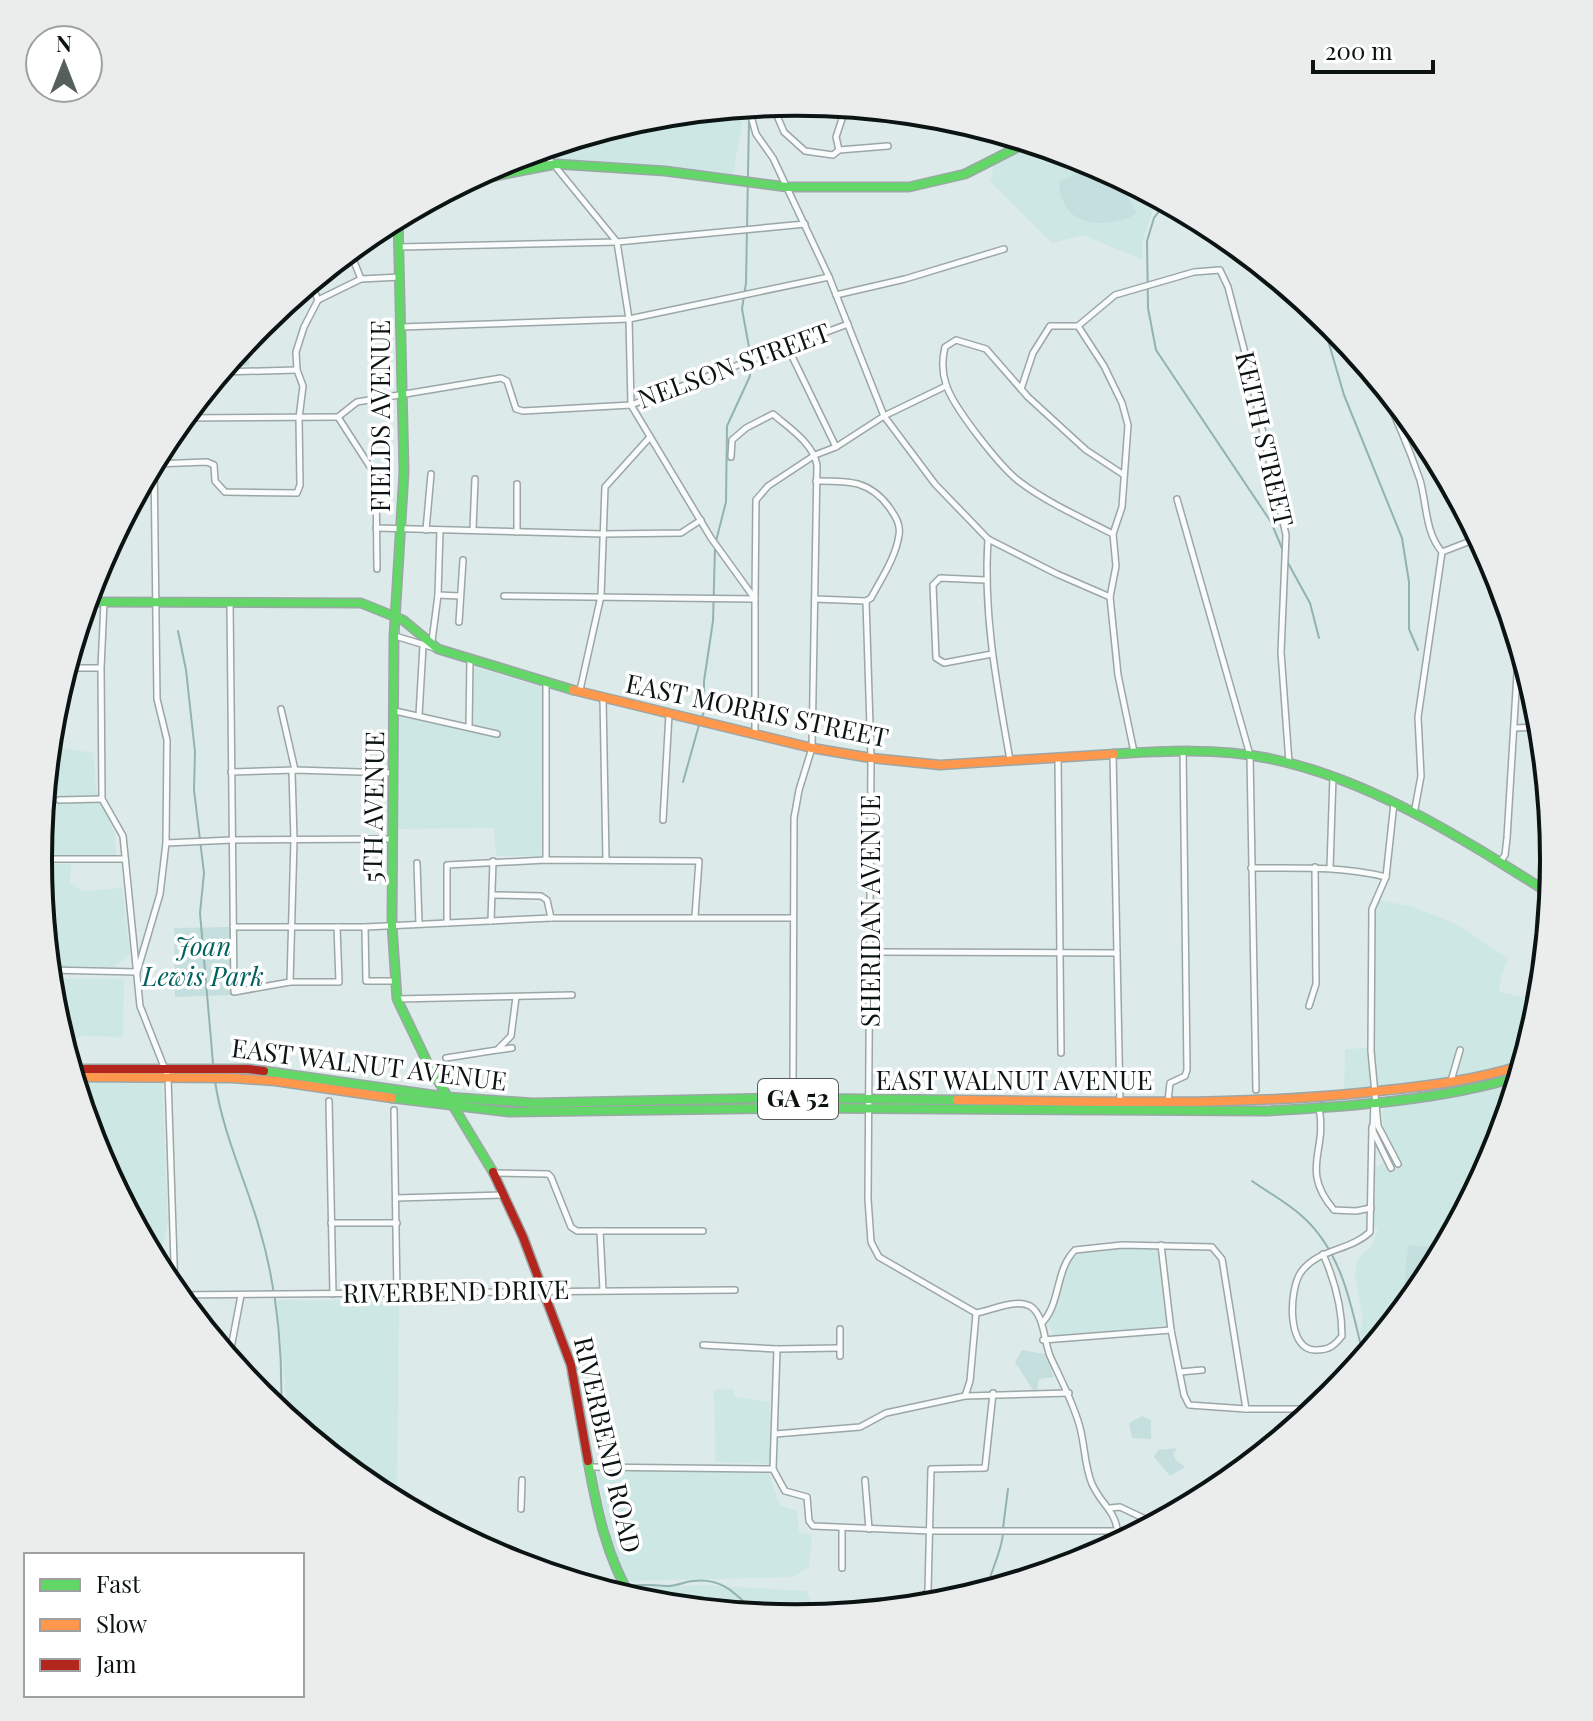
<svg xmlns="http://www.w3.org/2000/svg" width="1593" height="1721" font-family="'Playfair Display',serif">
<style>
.built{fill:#cde7e5}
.green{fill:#c5dfde}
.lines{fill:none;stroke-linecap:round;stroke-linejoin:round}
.stream{stroke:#91b3b2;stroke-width:2}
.street-casing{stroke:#9ca6a6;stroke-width:8}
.fast-casing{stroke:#9ca6a6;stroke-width:11}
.slow-casing{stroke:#9ca6a6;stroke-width:11}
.jam-casing{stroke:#9ca6a6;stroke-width:11}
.street{stroke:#fafcfc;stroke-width:5}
.fast{stroke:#63d668;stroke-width:8}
.slow{stroke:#ff974d;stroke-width:8}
.jam{stroke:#b3261e;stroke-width:8}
.labels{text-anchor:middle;stroke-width:7;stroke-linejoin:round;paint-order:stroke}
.shield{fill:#fff;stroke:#545a5a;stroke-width:2}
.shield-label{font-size:24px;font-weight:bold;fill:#0b1413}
.street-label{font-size:26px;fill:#0b1413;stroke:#fff}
.park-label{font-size:26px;font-style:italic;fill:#00615f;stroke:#fff}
.rim{fill:none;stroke:#0b1413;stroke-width:4}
</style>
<rect width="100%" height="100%" fill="#ddeaea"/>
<g class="built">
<polygon points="745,109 732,179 556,164 541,149 649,116"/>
<polygon points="1028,142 1087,160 1164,201 1153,210 1142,243 1143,260 1083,235 1052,243 990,181 995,161"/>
<polygon points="472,666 543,688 541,856 496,856 494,828 398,829 396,714 471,732"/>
<polygon points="57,699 57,747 94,753 96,790 115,834 116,859 38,858 53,712"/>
<polygon points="38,864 71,864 70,882 81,891 122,888 130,953 115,967 48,966"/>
<polygon points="1378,900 1410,906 1442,918 1458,925 1508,959 1501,978 1499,992 1541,1001 1525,1061 1471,1076 1344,1093 1345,1049 1368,1048 1374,1044 1374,914"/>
<polygon points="50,978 124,979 123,1037 82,1036 64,1046 52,1008"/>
<polygon points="162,1080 168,1222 158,1266 96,1150 75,1082"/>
<polygon points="1518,1082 1497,1151 1427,1282 1369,1353 1360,1332 1363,1321 1355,1275 1358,1258 1371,1247 1378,1229 1373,1226 1373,1168 1397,1156 1383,1130 1382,1112 1387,1106 1476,1094"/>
<polygon points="1157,1248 1167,1325 1054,1339 1048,1321 1069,1259 1079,1250"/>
<polygon points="277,1300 399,1301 397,1503 375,1491 288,1419"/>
<polygon points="733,1389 735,1397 770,1402 770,1464 715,1462 714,1390"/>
<polygon points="596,1468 767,1468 780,1506 797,1511 799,1533 812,1534 809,1566 794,1577 627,1581 610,1537"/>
<polygon points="703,1585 806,1591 818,1617 796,1619 648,1604 639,1601 633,1588"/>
</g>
<g class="green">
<path d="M1095,164L1116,175L1137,214C1104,230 1061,228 1059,182Z"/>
<polygon points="249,337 249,366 226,366"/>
<polygon points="231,927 232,995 175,997 174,928"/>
<polygon points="1408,1245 1443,1248 1444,1250 1427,1282 1402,1313"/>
<polygon points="1022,1350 1045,1354 1054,1377 1039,1379 1036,1395 1015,1362"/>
<polygon points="1142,1416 1151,1420 1151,1439 1132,1438 1129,1423"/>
<polygon points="1177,1448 1173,1454 1176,1460 1185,1467 1170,1476 1154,1457 1158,1450"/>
</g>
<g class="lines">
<g class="stream">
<polyline points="1166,202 1154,218 1147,241 1148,308 1156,350 1271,522 1284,553"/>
<polyline points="1320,313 1344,395 1402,538 1409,582 1409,629 1418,650"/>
<polyline points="716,541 726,502 727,426 750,376 751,358 742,309 746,283 749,119"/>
<polyline points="1288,563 1310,603 1319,638"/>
<polyline points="178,631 186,670 195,752 194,790 204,873 200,913 213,1063"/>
<polyline points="701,719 704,712 704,681 713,621 715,547"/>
<polyline points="683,782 699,725"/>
<path d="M215,1081C222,1131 245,1179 259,1227C277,1287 283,1352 281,1414"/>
<path d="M1252,1181C1269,1193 1288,1203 1303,1217C1343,1253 1352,1309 1364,1359"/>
<polyline points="1003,1528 1008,1489"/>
<path d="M628,1586C642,1584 654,1585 667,1586C676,1586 684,1582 693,1581C724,1577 737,1596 758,1615"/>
<polyline points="602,1590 620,1588"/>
<path d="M986,1592C990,1572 1001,1554 1003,1534"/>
</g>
<defs>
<g id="street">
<polyline points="772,104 784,132 805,151 833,155 839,150 836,137 846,107"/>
<polyline points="722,109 772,108"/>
<polyline points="749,109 756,134 773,158 829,277 884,416 935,484 988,539 1057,574 1110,597"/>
<polyline points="541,149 617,242 629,319 631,405 711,538 755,599 755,733"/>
<polyline points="839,150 888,146"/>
<polyline points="400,247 617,242 805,224"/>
<polyline points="346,254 353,259 361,279"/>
<polyline points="311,283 318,300"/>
<polyline points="836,295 905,279 1004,249"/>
<polyline points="318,300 361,279 400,277"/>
<polyline points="1078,326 1115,295 1194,272 1220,270 1228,287 1244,349 1286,535 1281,652 1289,763"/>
<polyline points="401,327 629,319 829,277"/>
<polyline points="787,346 836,447"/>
<polyline points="221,372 297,370"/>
<path d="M1378,380C1394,413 1408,445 1420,480C1427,505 1425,532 1442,552L1418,717L1421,776L1414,814"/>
<polyline points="1021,389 1033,353 1050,326 1078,326 1104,366 1122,403 1128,425 1122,507 1113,534 1116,566 1110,597 1118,675 1134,752"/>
<polyline points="183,418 338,417"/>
<path d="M731,457L732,440L746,428L773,414C789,428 813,443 817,465L812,748L799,790L794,818L793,1087"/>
<polyline points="154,464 207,462 214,465 215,481 225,492 297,493 300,485 299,418 303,386 297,370 296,352 304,327 318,300"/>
<path d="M816,481C848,481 869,480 889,507C895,516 901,524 899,535C896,557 881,579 871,598L866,601L871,758L868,1199L871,1242L879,1257L976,1313C990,1311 1016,1298 1030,1306C1044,1314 1044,1341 1050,1356C1060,1378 1072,1400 1079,1424C1085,1443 1084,1465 1092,1484C1105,1511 1117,1508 1119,1544"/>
<polyline points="1177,499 1250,755 1256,1090"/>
<polyline points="376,528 604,534 681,533 701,520"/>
<polyline points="426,530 431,474"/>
<polyline points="473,530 475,479"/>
<polyline points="517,532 517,484"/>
<path d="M1113,534C1082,518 1048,503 1020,482C1001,468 952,406 946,384C942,372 942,359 945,347L956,340L986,349L1028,397L1086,450L1124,475"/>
<path d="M988,539C983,615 997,686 1010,760"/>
<polyline points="1442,552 1468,542 1475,528"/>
<polyline points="377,569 376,476 338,417 357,402 501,378 507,381 516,409 523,411 631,405 848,324"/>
<polyline points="985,580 940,578 933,585 936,658 944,663 992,654"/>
<polyline points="438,595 460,596"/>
<polyline points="504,596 755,599 756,500 768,486 815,455 836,447 884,416 946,386"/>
<polyline points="815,599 866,601"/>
<polyline points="104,602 101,668 102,799 123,836 140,1006 168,1077 175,1293"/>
<polyline points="230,603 234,992 290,982 339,982 337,927"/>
<polyline points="459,622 463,560"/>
<polyline points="395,636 438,649"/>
<polyline points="432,641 438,595 440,530"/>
<polyline points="73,668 100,668"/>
<polyline points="546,683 546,860"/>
<polyline points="580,690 601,596 605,487 650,437"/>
<polyline points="603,698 606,860"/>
<polyline points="281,709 295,770"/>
<polyline points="395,711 497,734"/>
<polyline points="419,715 423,646"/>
<polyline points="469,727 470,659"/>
<polyline points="1515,728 1542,727"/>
<polyline points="1113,753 1120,1103"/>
<polyline points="1058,758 1061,1053"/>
<polyline points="231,772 295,770 393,773"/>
<polyline points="59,800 102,799"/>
<polyline points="1394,803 1386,877 1372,909 1371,1051 1378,1126 1398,1164"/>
<polyline points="663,820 669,714"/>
<polyline points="166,843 232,840 393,839"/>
<polyline points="38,859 125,859"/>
<polyline points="1500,862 1505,855 1507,838 1519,641"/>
<polyline points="417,863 419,924"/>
<path d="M1251,868C1297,868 1341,866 1386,877"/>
<polyline points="1330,868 1333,776"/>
<polyline points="493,895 541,896 547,900 551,918"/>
<polyline points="491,921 493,861"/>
<polyline points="447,923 447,865 546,860 699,861 695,916"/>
<polyline points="233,927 365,927 551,918 793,918"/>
<polyline points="365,927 366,981 394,981"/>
<polyline points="872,952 1117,953"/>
<polyline points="49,970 137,972 160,894 166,843 167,740 157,699 154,461"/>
<polyline points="290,982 294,840 292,772"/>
<polyline points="397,999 572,995"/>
<polyline points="1309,1006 1316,984 1315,867"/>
<polyline points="498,1050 512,1048"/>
<polyline points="446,1058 497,1050 511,1036 516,997"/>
<polyline points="1451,1081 1460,1050"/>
<polyline points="329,1101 333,1294"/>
<polyline points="1168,1101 1170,1083 1185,1076 1187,1070 1183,750"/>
<polyline points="1374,1103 1373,1131 1391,1168"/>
<path d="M1319,1108C1328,1151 1299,1169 1334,1210L1356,1211L1371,1208"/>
<polyline points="394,1110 397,1293"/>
<polyline points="494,1173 548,1174 551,1177 571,1227 577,1231 703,1231"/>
<polyline points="396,1198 503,1195"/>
<polyline points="331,1223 397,1223"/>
<polyline points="600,1231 603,1290"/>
<polyline points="1161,1245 1171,1330 1184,1395 1189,1405 1246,1409 1319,1409"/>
<path d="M1323,1254C1335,1281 1342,1306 1342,1336C1334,1346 1329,1350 1316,1350C1286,1351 1289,1289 1301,1272C1319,1248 1350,1251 1370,1232L1372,1127"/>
<polyline points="176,1295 735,1290"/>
<path d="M1042,1323C1061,1303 1055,1270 1075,1250L1122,1245L1212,1247L1222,1259L1246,1409"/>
<polyline points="1043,1340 1171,1330"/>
<polyline points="703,1345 777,1349 839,1348"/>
<polyline points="777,1349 773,1469 785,1491 807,1497 809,1521 813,1526 931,1531 1118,1531"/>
<polyline points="840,1356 840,1329"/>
<polyline points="229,1359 241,1295"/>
<polyline points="1180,1372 1202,1370"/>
<polyline points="965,1396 970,1381 976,1314"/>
<polyline points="775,1434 860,1427 886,1413 965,1396 1069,1393"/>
<polyline points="590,1467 773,1469"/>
<polyline points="865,1480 869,1529"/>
<polyline points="1110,1508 1120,1507 1156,1524"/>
<polyline points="521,1509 522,1480"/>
<polyline points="842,1528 842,1568"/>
<polyline points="913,1608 928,1591 931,1469 985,1468 993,1393"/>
</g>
<g id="fast">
<polyline points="465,182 556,164 665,171 787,187 909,187 965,174 1028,142"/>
<polyline points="398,217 404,472 394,636 392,925 397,999 429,1066 493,1172"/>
<polyline points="86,602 361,603 403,620 438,649 573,690"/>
<path d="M1114,754C1165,751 1217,748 1267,758C1369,778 1465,840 1552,895"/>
<polyline points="264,1071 447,1097 533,1103 777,1098 957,1100"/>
<path d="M392,1098L509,1112L800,1108L1265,1111C1345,1107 1444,1100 1520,1076"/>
<path d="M588,1461C597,1510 606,1556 632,1599"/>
</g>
<g id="slow">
<polyline points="573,690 812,748 871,758 940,765 1114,754"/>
<polyline points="73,1077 232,1078 275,1081 392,1098"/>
<path d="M957,1100C1098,1101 1239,1107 1379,1091C1427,1086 1476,1080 1523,1065"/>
</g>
<g id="jam">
<polyline points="71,1069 248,1069 264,1071"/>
<polyline points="493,1172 523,1237 571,1365 588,1461"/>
</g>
</defs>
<use href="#street" class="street-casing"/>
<use href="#fast" class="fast-casing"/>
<use href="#slow" class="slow-casing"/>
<use href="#jam" class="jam-casing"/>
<use href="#street" class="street"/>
<use href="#fast" class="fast"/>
<use href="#slow" class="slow"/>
<use href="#jam" class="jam"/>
</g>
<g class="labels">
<rect class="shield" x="758" y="1079" width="80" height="40" rx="6"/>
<g class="shield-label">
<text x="798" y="1107">GA 52</text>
</g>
<g class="street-label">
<text transform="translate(734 366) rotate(-20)" y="9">NELSON STREET</text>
<text transform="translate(381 416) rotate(-90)" y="9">FIELDS AVENUE</text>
<text transform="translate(1264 439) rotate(77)" y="9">KEITH STREET</text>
<text transform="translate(757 711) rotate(12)" y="9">EAST MORRIS STREET</text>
<text transform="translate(374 807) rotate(-89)" y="9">5TH AVENUE</text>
<text transform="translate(871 911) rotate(-90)" y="9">SHERIDAN AVENUE</text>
<text transform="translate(369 1065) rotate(7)" y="9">EAST WALNUT AVENUE</text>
<text x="1014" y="1090">EAST WALNUT AVENUE</text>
<text transform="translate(456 1292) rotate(-1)" y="9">RIVERBEND DRIVE</text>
<text transform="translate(607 1445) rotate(77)" y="9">RIVERBEND ROAD</text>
</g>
<g class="park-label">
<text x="203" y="956">Joan<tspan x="203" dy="30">Lewis Park</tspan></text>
</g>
</g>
<path d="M0 0H1593V1721H0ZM52 860a744 744 0 1 1 1488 0a744 744 0 1 1-1488 0Z" fill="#ebecec" fill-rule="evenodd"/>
<path class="rim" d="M52 860a744 744 0 1 1 1488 0a744 744 0 1 1-1488 0Z"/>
<rect x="24" y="1553" width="280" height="144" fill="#ffffff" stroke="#9da1a1" stroke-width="2"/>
<rect x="40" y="1579" width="40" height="12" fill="#63d668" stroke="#9da1a1" stroke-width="2"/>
<text x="96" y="1593" font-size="24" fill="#0b1413">Fast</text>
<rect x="40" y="1619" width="40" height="12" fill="#ff974d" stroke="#9da1a1" stroke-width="2"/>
<text x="96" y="1633" font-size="24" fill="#0b1413">Slow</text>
<rect x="40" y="1659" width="40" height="12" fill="#b3261e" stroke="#9da1a1" stroke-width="2"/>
<text x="96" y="1673" font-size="24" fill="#0b1413">Jam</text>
<g transform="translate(64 64)"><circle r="38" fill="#ffffff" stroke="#9da1a1" stroke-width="2"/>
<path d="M0-6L14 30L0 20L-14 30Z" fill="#545f5e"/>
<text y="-12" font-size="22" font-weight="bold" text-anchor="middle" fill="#0b1413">N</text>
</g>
<path d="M1313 60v12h120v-12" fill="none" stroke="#0b1413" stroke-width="4"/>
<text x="1325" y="60" font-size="24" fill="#0b1413" stroke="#ffffff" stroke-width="6" paint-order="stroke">200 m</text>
</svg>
